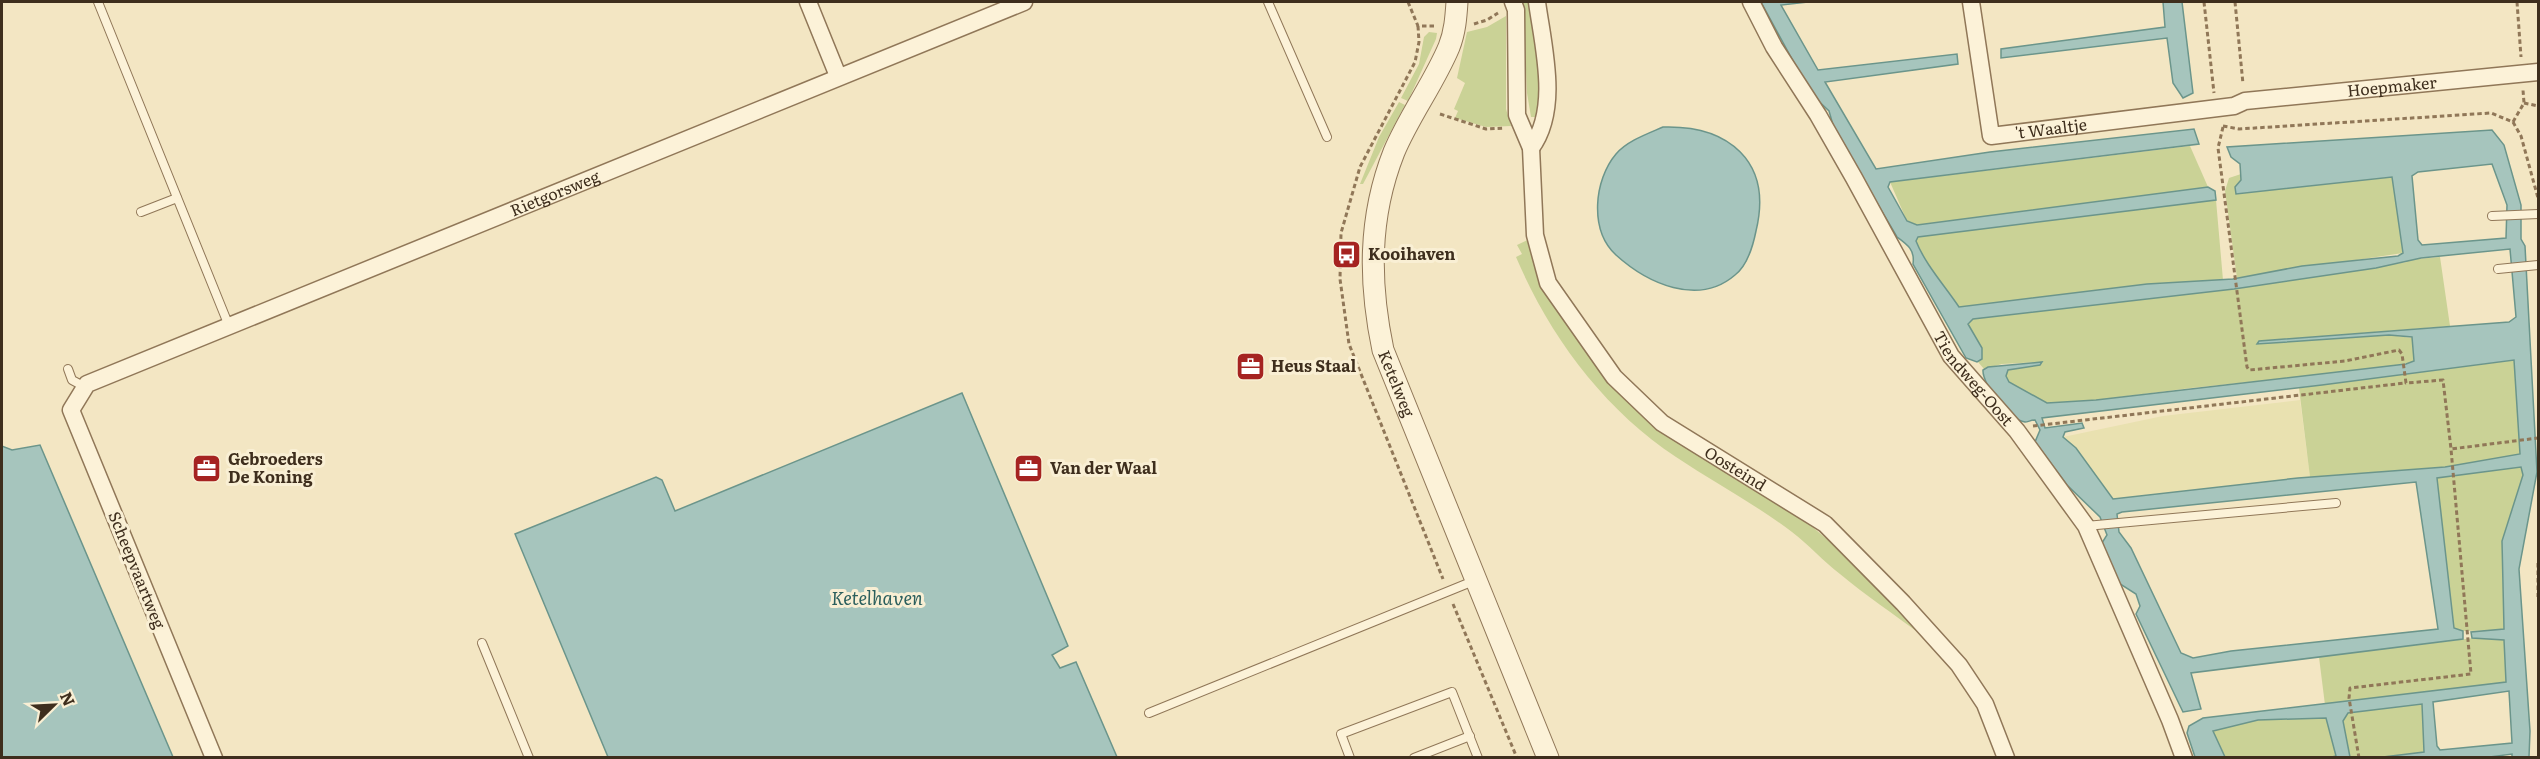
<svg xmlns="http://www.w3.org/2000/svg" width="2540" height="759" font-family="Literata,serif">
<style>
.farmland{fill:#e9e1b0}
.green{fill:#cad296}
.water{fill:#a6c5bd;stroke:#6b958b;stroke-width:1.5;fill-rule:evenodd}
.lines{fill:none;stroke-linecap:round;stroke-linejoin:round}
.service-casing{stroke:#907758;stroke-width:10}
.minor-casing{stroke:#907758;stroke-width:19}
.tertiary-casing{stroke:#907758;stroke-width:23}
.path{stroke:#907758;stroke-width:3;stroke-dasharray:4.5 3;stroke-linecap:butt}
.service{stroke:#fcf2d8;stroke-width:8}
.minor{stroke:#fcf2d8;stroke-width:16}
.tertiary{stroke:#fcf2d8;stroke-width:21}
.labels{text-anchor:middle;stroke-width:6;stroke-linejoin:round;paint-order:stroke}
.street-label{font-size:16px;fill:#3e2e1d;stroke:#f9efd4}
.poi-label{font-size:16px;font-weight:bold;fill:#3e2e1d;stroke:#f9efd4;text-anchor:start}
.water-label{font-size:18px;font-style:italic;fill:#2b5f5d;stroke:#f9efd4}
</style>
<rect width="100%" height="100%" fill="#f3e6c3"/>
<polygon class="farmland" points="2300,400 2310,477 2113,499 2076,448 2063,437 2163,416"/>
<g class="green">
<polygon points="1523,2 1533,2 1542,104 1536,117 1531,117 1527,93"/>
<polygon points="1506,16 1506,109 1511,126 1486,127 1455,118 1458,111 1454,109 1465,83 1457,78 1467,32 1487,27"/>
<polygon points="1429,32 1437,33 1436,39 1408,101 1401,98 1419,64 1424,37"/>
<polygon points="1399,102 1405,105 1363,184 1360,184 1379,137"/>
<polygon points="2190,146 2208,187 1917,225 1907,221 1890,182"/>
<polygon points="2241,174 2242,180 2236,194 2392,177 2403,253 2237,278 2225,191 2229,178"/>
<path d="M2216,200L2223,280L2147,284L1959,307C1945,286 1925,264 1916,241L1918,237L1932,235Z"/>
<path d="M1536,236L1552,302L1593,360L1623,393L1795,512L1870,576L1920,634C1894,614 1865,595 1840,574C1823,561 1809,545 1792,532C1755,504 1715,483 1676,457C1604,409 1550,337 1516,257L1522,254L1517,245Z"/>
<polygon points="2440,257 2450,326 2259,341 2258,343 2389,335 2412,338 2414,362 2374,369 2191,388 2096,400 2047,403 2009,382 2006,376 2008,370 2039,365 2041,362 2002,364 1984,369 1978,362 1982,358 1968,323 1973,319 2234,289 2407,262 2406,260"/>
<polygon points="2515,360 2520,455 2445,467 2310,477 2299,388"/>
<polygon points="2521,467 2523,475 2502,541 2504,630 2463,631 2454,629 2437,478"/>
<polygon points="2474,638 2504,640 2506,682 2325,705 2319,657"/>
<polygon points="2422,704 2424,752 2383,757 2350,757 2343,721 2348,713"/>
<polygon points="2327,718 2337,757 2225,757 2213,731 2258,720"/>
</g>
<g class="water">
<path d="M1761,2H1808L1781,5L1818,70L1957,54L1958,64L1825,82L1876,169L1990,152L2194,129L2199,144L1890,182L1888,187L1907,221L1917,225L2208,187L2215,191L2216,200L1918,237L1916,241C1925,264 1945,286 1959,307L2147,284L2233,279L2302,266L2398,256L2403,253L2392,177L2236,194L2235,187L2241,180L2240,164L2231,157L2227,147L2492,130L2504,145L2521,205V239L2525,246L2537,472L2519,569L2530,731L2529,757H2512V754L2482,758L2383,757L2424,752L2422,704L2348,713L2343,721L2350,757H2332L2336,756L2326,718L2258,720L2213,731L2225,757H2195L2187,733L2189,726L2203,718L2506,682L2504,640L2472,638L2471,632L2504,629L2502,541L2523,475L2521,467L2437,478L2454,628L2463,631V639L2191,673L2201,709L2183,712L2136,614L2140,606L2136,594L2117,582L2100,546L2107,535L2100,517L2067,485L2035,442L2040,430L2035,420C2031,420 2028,422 2025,422C2009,420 1982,384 1983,370L1988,367L2042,362L2040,365L2008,370L2006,376L2009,382L2047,403L2096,400L2406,364L2414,361L2412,337L2389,335L2257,344L2259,341L2509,322L2516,317L2510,249L2421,258L2376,268L2234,289L1973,319L1968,324L1982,348V359L1977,362L1966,358L1913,264C1915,250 1908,245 1897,237L1835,132L1829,111L1811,94ZM2492,164L2507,205L2506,238L2422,245L2418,240L2412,176L2418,172ZM2514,360L2520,454L2445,467L2298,478L2113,499L2076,448L2063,437L2065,432L2084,428L2082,423L2045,428L2042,418L2322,385ZM2416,482L2438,629L2231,651L2193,658L2181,653L2131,548L2119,532L2117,514L2122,512ZM2509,691L2512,743L2440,750L2437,746L2433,702Z"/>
<polygon points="2163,2 2182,2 2193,93 2183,98 2173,83 2167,38 2001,58 2001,49 2165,27"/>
<path d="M1663,127C1728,125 1773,161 1756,231C1753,246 1748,265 1735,275C1698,307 1647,283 1616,255C1589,230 1594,180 1616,154C1627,141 1647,134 1663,127Z"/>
<polygon points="962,393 1068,646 1052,655 1060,668 1076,662 1117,757 608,757 515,534 656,477 662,480 675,511"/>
<polygon points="40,445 173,757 2,757 2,446 12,450"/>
</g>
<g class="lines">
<defs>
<g id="service">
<polyline points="98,2 229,326"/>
<polyline points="1268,2 1327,137"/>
<polyline points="141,212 177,198"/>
<polyline points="2492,216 2538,214"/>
<polyline points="2498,269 2538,265"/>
<polyline points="68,369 72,380 85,387"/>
<polyline points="2086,526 2336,503"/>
<polyline points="482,643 529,758"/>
<polyline points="1149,713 1476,580"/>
<polyline points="1350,758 1341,734 1452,692 1478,758"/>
<polyline points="1414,758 1470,736"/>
</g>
<g id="minor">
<polyline points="808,2 838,76"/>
<path id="s1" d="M1513,2L1516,10L1517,115L1531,148L1535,235L1548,283L1614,377L1662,423L1825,524L1903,603L1959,665L1985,704L2006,758"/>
<path id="s2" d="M1751,2L1774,47L1818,115L1854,178L1951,356L2017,431L2086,526L2170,720L2184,758"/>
<path id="s3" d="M1971,2L1991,136L2234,106L2245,101L2538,72"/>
<path d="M1531,148C1560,109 1543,46 1537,2"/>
<path id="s4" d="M214,758L71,410L87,384L1024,2"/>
</g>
<g id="tertiary">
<path id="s5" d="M1457,2C1456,17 1455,32 1449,47C1434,83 1409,116 1394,152C1368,218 1369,283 1383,350L1548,758"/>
</g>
</defs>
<use href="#service" class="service-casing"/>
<use href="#minor" class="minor-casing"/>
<use href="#tertiary" class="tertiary-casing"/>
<g class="path">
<polyline points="1408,2 1418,26 1435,26"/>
<polyline points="2204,2 2214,93"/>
<polyline points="2235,2 2243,84"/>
<polyline points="2517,2 2521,57"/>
<polyline points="1474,24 1487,20 1498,13"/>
<polyline points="1418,26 1419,42 1415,62 1360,167 1341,233 1340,279 1349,344 1443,579"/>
<polyline points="2524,103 2538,106"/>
<polyline points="1440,114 1486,129 1505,128"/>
<polyline points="2513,122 2524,103 2523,90"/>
<polyline points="2513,122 2521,136 2538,198"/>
<polyline points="2223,126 2239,129 2491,113 2513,122"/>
<polyline points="2223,127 2218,148 2247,367 2249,370 2345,361 2399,350 2402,354 2406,383 2443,380 2451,449 2538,438"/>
<polyline points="2033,426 2405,383"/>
<polyline points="2538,563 2538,597"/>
<polyline points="1453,604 1517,758"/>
<polyline points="2359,758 2349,698 2350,688 2471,674 2451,449"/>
</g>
<use href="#service" class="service"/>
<use href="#minor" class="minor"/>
<use href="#tertiary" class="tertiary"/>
</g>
<defs>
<symbol id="bus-square" viewBox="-11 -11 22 22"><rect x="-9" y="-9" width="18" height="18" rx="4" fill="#a52321" stroke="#f9efd4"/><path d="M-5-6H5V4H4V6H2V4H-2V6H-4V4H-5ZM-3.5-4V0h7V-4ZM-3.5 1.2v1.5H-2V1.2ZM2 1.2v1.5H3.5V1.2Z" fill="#fff"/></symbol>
<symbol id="office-square" viewBox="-11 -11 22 22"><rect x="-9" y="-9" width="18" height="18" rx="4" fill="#a52321" stroke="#f9efd4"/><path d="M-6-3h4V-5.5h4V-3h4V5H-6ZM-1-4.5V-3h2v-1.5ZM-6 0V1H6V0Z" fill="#fff"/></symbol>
</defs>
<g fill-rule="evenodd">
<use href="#bus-square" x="1330" y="238" width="33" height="33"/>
<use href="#office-square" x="1234" y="350" width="33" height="33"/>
<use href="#office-square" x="190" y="452" width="33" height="33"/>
<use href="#office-square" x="1012" y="452" width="33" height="33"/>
</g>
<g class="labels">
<g class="street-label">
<text dy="6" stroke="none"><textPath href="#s3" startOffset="540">Hoepmaker</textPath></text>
<text dy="6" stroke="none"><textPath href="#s3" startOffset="196">'t Waaltje</textPath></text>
<text dy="6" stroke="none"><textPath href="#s4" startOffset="912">Rietgorsweg</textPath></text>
<text dy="6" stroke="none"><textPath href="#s2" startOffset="438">Tiendweg-Oost</textPath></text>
<text dy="6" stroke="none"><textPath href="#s5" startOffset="402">Ketelweg</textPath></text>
<text dy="6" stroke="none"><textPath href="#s1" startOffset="554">Oosteind</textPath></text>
<text transform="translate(137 570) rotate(68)" y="6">Scheepvaartweg</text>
</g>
<g class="poi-label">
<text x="1368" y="260">Kooihaven</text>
<text x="1271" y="372">Heus Staal</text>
<text x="228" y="465">Gebroeders<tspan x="228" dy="18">De Koning</tspan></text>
<text x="1050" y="474">Van der Waal</text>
</g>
<g class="water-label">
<text x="877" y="605">Ketelhaven</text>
</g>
</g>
<rect width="2540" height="759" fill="none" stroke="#3e2e1d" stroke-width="6"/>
<g transform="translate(54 705) rotate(66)" stroke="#f9efd4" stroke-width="4.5" paint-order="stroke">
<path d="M0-4.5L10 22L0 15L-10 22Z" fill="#3e2e1d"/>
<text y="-9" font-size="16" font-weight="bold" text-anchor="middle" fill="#3e2e1d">N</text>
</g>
</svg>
